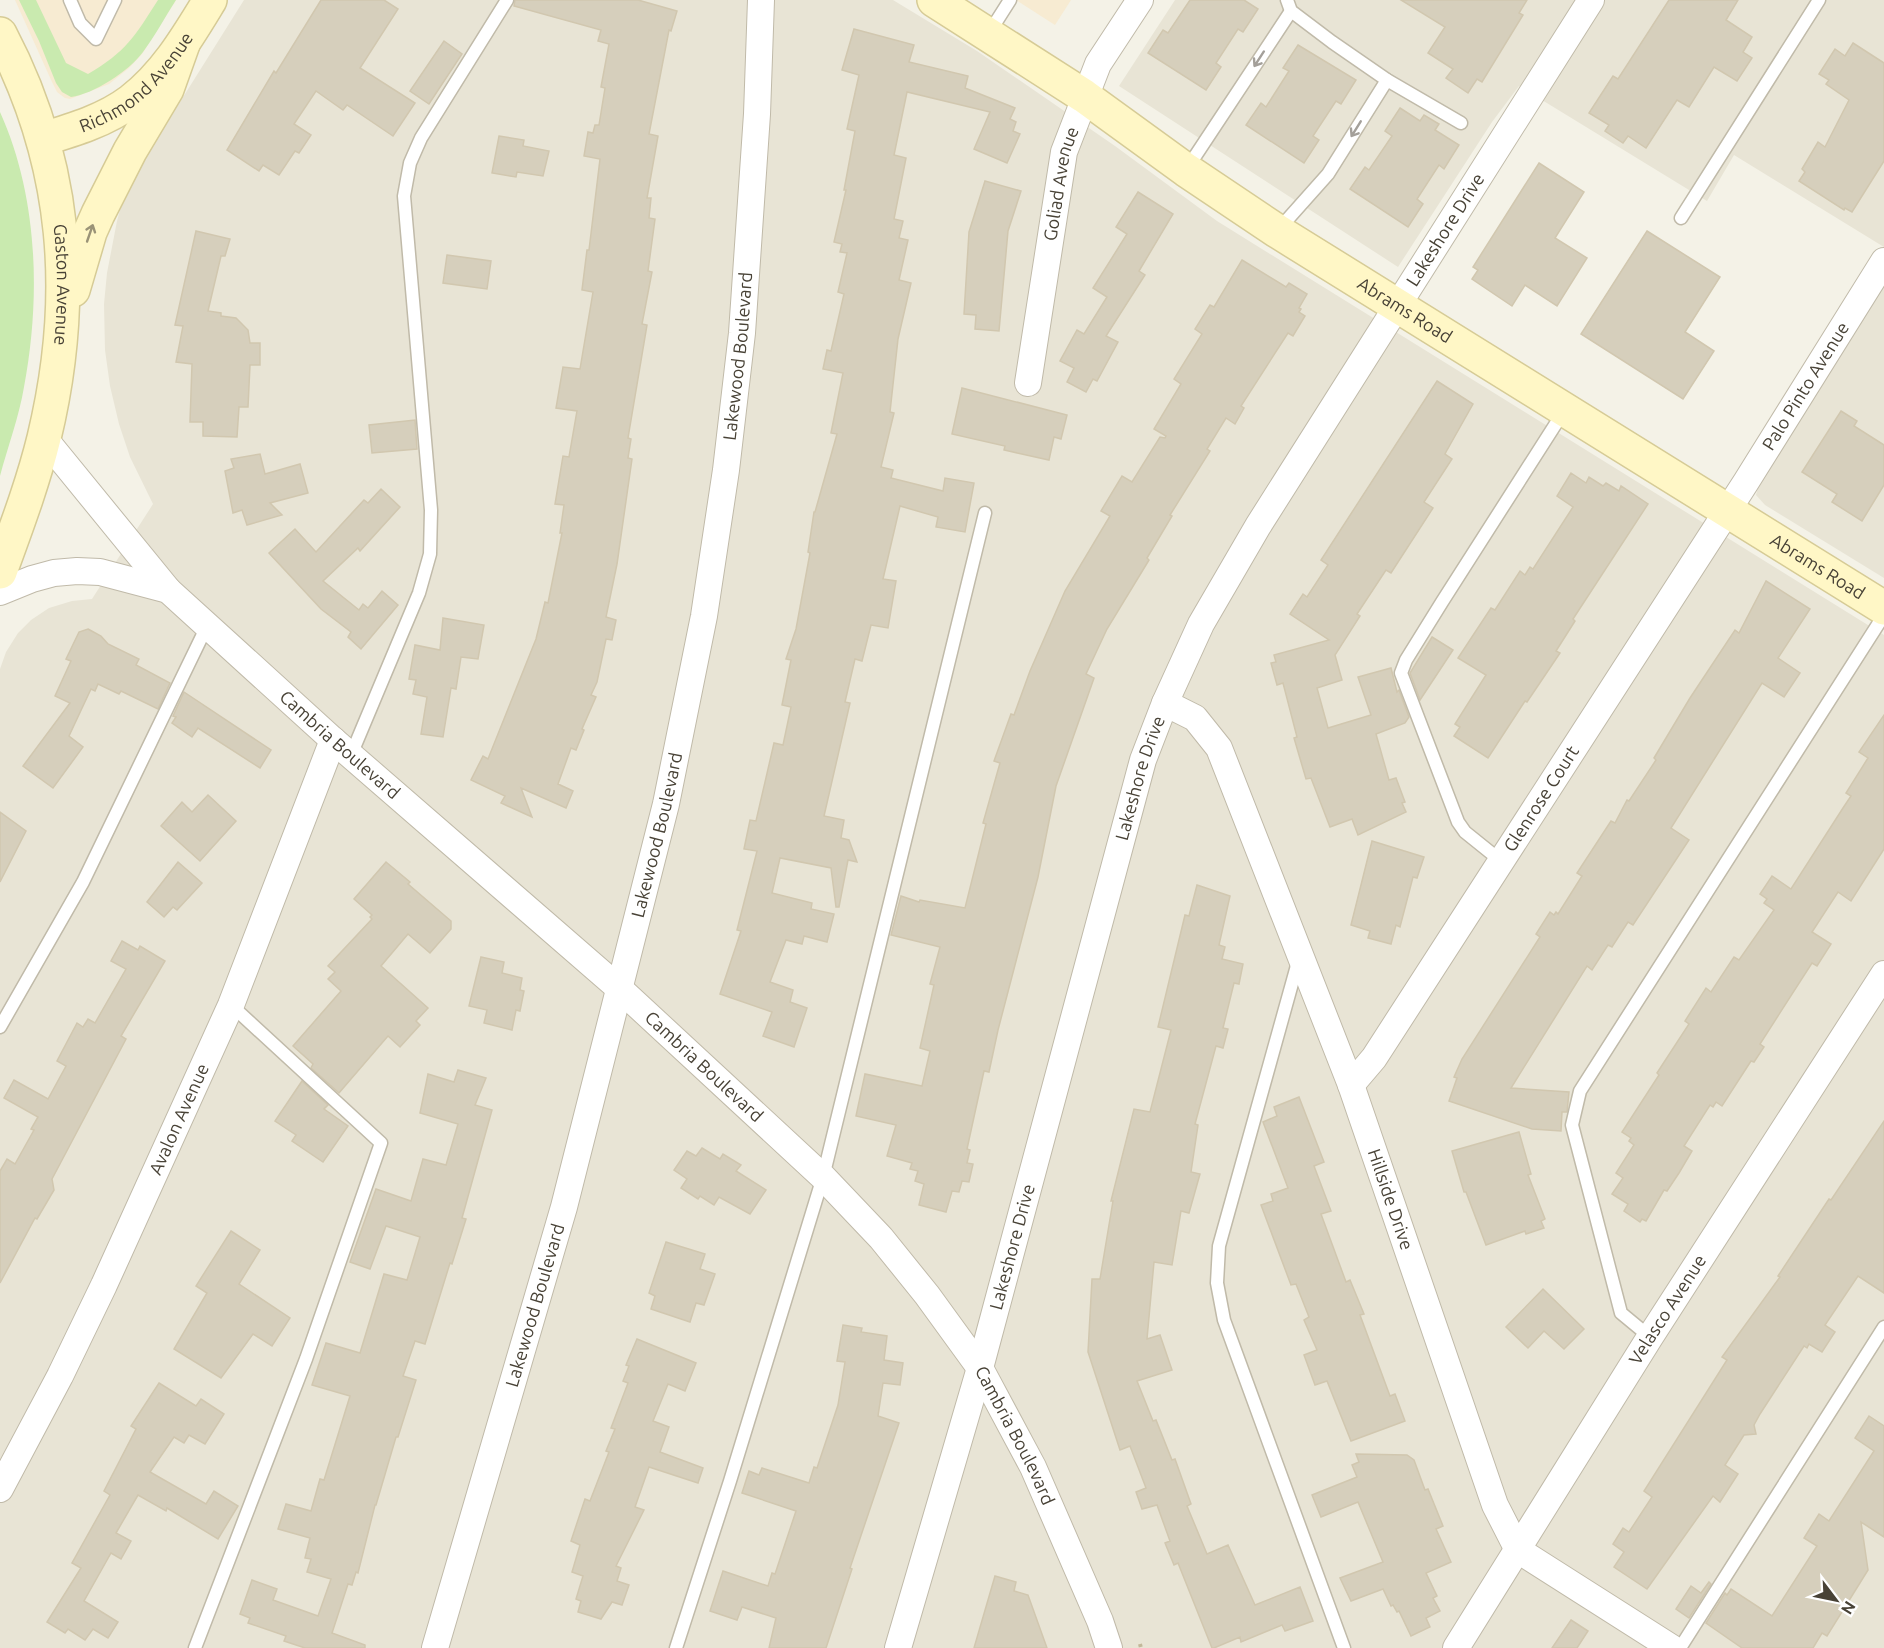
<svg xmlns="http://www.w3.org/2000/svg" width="1884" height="1648" font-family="Ubuntu,sans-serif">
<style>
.residential{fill:#e8e4d5}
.commercial{fill:#f7ebd2}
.green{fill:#c9eaaf}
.building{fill:#d6cfbc;stroke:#d1c7af;stroke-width:1.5}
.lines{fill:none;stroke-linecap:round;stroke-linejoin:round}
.lane-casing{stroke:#c0baa9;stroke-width:15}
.street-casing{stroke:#c0baa9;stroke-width:28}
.secondary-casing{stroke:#d6cb96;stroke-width:36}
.path{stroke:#c2b89a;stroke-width:4;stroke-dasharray:3 3;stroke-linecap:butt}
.lane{stroke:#fff;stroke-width:12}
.street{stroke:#fff;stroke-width:26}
.secondary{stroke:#fff7c6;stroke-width:33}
.oneway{stroke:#a4a09a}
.oneway2{stroke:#9a9377}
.labels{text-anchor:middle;stroke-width:4.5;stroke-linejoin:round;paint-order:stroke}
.street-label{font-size:18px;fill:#484236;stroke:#fff}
</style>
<rect width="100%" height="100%" fill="#f4f2e7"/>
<g class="residential">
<polygon points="244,0 893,0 977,51 1115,146 1217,221 1884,635 1884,1648 0,1648 0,669 6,652 18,633 31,620 49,608 72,601 92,599 153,504 130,457 119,424 110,386 105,350 104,304 107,273 117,221 126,188"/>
<polygon points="1175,0 1884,0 1884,247 1734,155 1707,201 1519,86 1492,122 1398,267 1119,86"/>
<polygon points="1884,285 1884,578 1765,505 1756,495 1760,480"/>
</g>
<g class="commercial">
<polygon points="15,0 176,0 142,54 129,68 109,84 70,99 65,98 57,92 52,82"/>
<polygon points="1016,0 1071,0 1055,25"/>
</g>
<g class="green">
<path d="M19,0H36L66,63L88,74C126,52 135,36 158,0H176C165,17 155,36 143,52C129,71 94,94 71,97L62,92L56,83L39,41Z"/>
<path d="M0,112C38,196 41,297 24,387C19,417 8,446 0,476Z"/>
</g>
<g class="building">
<polygon points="321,0 384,0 398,9 360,68 415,103 393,136 347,105 343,110 316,91 294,124 311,135 299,153 295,151 279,175 263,165 259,171 227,150 274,71 276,73"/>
<polygon points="515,0 638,0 677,11 671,31 669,30 649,134 658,136 647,198 651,198 649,218 655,219 648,271 652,272 642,324 647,325 628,438 631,439 628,458 632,459 617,564 606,617 616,620 612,640 606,639 597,682 591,695 596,697 582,729 584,730 576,750 571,748 558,784 573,791 566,808 521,788 532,817 501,803 505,796 471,780 483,756 488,759 536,639 545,602 548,603 562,533 560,533 564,505 555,504 563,456 569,457 577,411 556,408 563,367 580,369 593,292 582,290 587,250 589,250 600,159 584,156 588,132 593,133 595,125 599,125 605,88 601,87 609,44 598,41 601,30 514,6"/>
<polygon points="1190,0 1244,0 1258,9 1243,32 1238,29 1216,63 1221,67 1206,90 1148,53 1163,30 1168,33"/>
<polygon points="1401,0 1527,0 1519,13 1523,15 1482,82 1477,79 1468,93 1446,78 1453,69 1428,53 1445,27"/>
<polygon points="1669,0 1738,0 1726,20 1752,37 1743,52 1752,58 1737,81 1714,67 1689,107 1677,100 1646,148 1628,136 1623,143 1605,131 1609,125 1589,113 1613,76 1618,79"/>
<polygon points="854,29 914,45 909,62 968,76 965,88 1015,108 1010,119 1016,122 1013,131 1020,134 1007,163 974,149 990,112 907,92 894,155 906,158 894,219 903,221 899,238 908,240 899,280 911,283 898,339 890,412 894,413 881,467 893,470 891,478 943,491 945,478 974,483 965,532 936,527 938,517 900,506 883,579 896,581 888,628 871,625 862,661 855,659 845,702 850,703 824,816 844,820 841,838 849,840 857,862 848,860 839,907 836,907 831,868 780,858 772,893 812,903 811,909 834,914 827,942 804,936 802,944 786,940 770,982 793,990 790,1002 807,1008 794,1047 763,1036 772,1012 720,994 741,931 737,930 757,851 744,849 750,820 756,821 774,743 783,745 791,707 782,705 791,660 786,659 796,629 810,553 808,552 814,512 815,512 837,434 831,433 843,373 823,369 827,350 831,351 844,294 838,292 847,253 840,252 842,244 834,242 846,190 844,190 855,131 847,129 859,75 842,70"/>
<polygon points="444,41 462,54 429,104 410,91"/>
<polygon points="1853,43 1884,63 1884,161 1852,212 1845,208 1844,210 1799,181 1805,172 1802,169 1818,142 1825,147 1849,100 1826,84 1829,80 1819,74 1835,49 1845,56"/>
<polygon points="1298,45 1356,80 1341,104 1336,101 1313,136 1319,140 1304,163 1246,125 1261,103 1266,107 1289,71 1283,68"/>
<polygon points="1400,108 1420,121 1424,115 1439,124 1435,130 1459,145 1444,169 1439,165 1417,199 1423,204 1408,227 1350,189 1365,167 1369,170 1392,136 1385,131"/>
<polygon points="499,136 524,140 523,146 549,151 543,176 517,172 516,177 492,173"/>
<polygon points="1539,163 1584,192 1555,238 1587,258 1557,306 1525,285 1512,306 1472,279 1478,270 1473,267"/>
<polygon points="985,181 1021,191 1008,231 999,331 975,329 976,315 964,314 969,232"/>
<polygon points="1138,192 1173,214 1139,271 1145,275 1106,336 1118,342 1097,381 1093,379 1086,392 1067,382 1074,368 1060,361 1077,330 1084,334 1107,297 1093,288 1127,234 1116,227"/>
<polygon points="196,231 230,239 225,256 221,256 208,311 221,313 221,316 236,318 248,330 250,343 260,343 260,365 250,365 248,407 239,407 237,437 203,436 203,422 190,422 192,364 176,362 183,326 175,325"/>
<polygon points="1647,231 1720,277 1685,332 1714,351 1683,399 1581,334"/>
<polygon points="447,255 491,261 487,289 443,283"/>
<polygon points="1242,260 1286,287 1289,283 1307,294 1299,308 1301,309 1299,312 1305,316 1293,336 1288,333 1241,406 1244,408 1235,424 1226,418 1207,449 1210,451 1170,515 1172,516 1147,558 1149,560 1107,629 1086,674 1094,678 1056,786 1038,877 998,1030 989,1072 984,1071 967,1149 970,1150 967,1163 973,1164 969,1182 962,1181 959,1192 952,1191 946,1212 919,1205 924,1184 915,1181 918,1171 910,1169 912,1163 887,1156 896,1125 856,1116 865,1074 922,1086 930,1051 920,1048 934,985 930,984 940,947 891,935 901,896 919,902 920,900 965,908 986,824 983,823 1000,763 994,761 1011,714 1014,715 1030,671 1065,591 1110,516 1101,511 1122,476 1132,482 1160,437 1165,438 1166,436 1154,429 1181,384 1174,379 1202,334 1195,329 1210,305 1214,307"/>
<polygon points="1437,381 1473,404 1446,452 1445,454 1452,459 1424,502 1433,508 1391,573 1386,570 1357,614 1360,616 1335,655 1342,680 1317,688 1328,728 1371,715 1358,677 1391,668 1397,692 1399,690 1409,717 1405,723 1376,734 1389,780 1396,778 1405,802 1402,803 1406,812 1358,835 1352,819 1330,827 1311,778 1306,779 1294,738 1297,737 1283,683 1277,685 1271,663 1276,662 1274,655 1329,640 1290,614 1303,594 1307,597 1328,565 1321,560"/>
<polygon points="962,388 1067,415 1061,439 1054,437 1049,460 1004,450 1005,446 952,434"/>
<polygon points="1841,411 1857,421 1854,426 1884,445 1884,485 1862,521 1832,502 1837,494 1802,472"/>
<polygon points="415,420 417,449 372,453 369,425"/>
<polygon points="260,454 265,474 300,464 308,493 270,503 282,515 247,525 242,510 233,513 225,471 234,468 231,459"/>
<polygon points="1571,473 1586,483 1589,477 1603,486 1606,483 1619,491 1621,486 1648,504 1573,619 1575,621 1556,651 1560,653 1527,702 1525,701 1488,758 1454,736 1460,727 1455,724 1486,675 1458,658 1491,608 1495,610 1520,571 1525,575 1530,567 1533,569 1573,507 1557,496"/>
<polygon points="381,489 400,507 360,551 358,548 323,581 359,610 363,604 368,608 382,591 398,605 361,649 348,637 351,632 321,609 269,553 295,529 316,552 364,500 368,503"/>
<polygon points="1766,581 1810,609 1778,658 1800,673 1784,697 1762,683 1671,828 1689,840 1633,925 1628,922 1612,947 1608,945 1592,970 1587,966 1511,1088 1569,1092 1567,1112 1562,1112 1561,1131 1532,1129 1449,1101 1457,1078 1454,1077 1462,1059 1540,937 1536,934 1550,912 1554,915 1556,912 1558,914 1582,876 1577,873 1611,821 1615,823 1627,800 1629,801 1656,760 1654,758 1690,698 1735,630 1739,633"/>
<polygon points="443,618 484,625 478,659 461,657 456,689 451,688 443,737 421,734 427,697 413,694 416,680 409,679 415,645 440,650"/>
<polygon points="88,629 101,636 108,644 139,659 136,665 170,683 158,709 121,691 119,694 98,684 95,691 91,689 69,736 83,747 53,788 23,766 70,703 55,696 71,661 66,659 79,632"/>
<polygon points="1432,637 1453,650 1420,700 1410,673"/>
<polygon points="184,692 271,750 260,768 198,728 192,737 172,723 176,717 173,716"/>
<polygon points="1884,715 1884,849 1851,901 1838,892 1812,932 1831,944 1817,966 1812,963 1760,1044 1764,1047 1754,1062 1751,1061 1722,1106 1716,1102 1713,1107 1710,1105 1684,1146 1692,1151 1679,1173 1667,1191 1664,1190 1646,1221 1642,1219 1640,1222 1624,1211 1628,1204 1612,1194 1623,1178 1616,1173 1634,1145 1629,1141 1631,1138 1622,1132 1659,1075 1657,1073 1689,1024 1685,1021 1706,988 1711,992 1734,957 1739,960 1774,910 1764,903 1767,899 1760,894 1772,876 1791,889 1843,808 1851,796 1846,793 1868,758 1859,752"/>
<polygon points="208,795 236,821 200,861 161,826 182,802 192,812"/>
<polygon points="0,812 26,831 0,882"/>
<polygon points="1372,841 1424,857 1417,878 1413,877 1400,927 1396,925 1391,944 1368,938 1370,931 1351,925"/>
<polygon points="178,862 202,883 177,910 173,907 164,917 147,902"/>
<polygon points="386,862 410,882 408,884 451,921 451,929 430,953 408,934 381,966 428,1008 416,1021 420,1025 400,1047 388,1036 339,1093 311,1068 313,1064 293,1046 341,991 328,979 335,972 328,966 372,919 370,917 372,915 354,899"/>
<polygon points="1197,885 1230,896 1219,945 1225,947 1222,959 1243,964 1239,984 1234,983 1223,1028 1228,1029 1223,1048 1216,1046 1195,1124 1198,1125 1191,1172 1200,1174 1189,1213 1181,1211 1172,1265 1154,1262 1147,1339 1160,1335 1172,1370 1137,1381 1153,1421 1156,1420 1172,1460 1175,1459 1191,1504 1187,1506 1207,1554 1228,1545 1255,1605 1300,1587 1313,1621 1285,1631 1282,1625 1241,1642 1240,1637 1214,1648 1212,1648 1178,1563 1174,1565 1165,1543 1170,1541 1157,1505 1142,1509 1136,1492 1146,1488 1130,1446 1120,1450 1088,1352 1092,1279 1100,1279 1113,1201 1111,1201 1134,1109 1150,1112 1171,1030 1158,1027 1185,915 1189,916"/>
<polygon points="122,941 138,950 140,946 165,961 121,1036 126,1039 52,1179 54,1190 37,1219 35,1218 0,1283 0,1171 7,1159 15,1164 34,1130 31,1129 38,1117 4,1098 14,1080 48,1099 66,1066 57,1061 77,1023 83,1027 88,1019 95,1023 126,969 111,961"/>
<polygon points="481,957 504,962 502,973 522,978 520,990 524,991 520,1011 516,1010 512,1030 484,1023 487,1010 469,1006"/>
<polygon points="458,1070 486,1078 475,1105 492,1110 462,1218 466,1219 452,1264 450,1263 425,1344 415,1341 403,1376 416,1380 398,1437 396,1437 376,1505 375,1505 358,1573 356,1572 352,1585 348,1584 332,1633 365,1645 365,1648 305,1648 284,1641 286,1636 248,1623 250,1618 240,1614 252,1580 277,1589 273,1600 318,1616 331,1579 307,1572 311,1559 305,1558 310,1538 278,1529 286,1504 311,1511 320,1479 324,1480 350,1396 312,1385 326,1343 360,1353 384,1274 407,1280 420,1237 386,1226 370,1269 350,1262 376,1189 411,1201 423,1159 446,1165 458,1124 420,1113 428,1074 454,1082"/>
<polygon points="302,1081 328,1105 324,1109 348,1126 323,1162 292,1141 296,1135 275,1121"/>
<polygon points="1299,1097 1324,1162 1314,1166 1331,1211 1321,1214 1346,1282 1350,1280 1364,1314 1360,1315 1390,1396 1395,1394 1405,1421 1351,1441 1327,1381 1315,1385 1304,1355 1317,1350 1304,1320 1309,1317 1296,1284 1291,1285 1261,1205 1273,1201 1271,1194 1288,1188 1263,1122 1277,1116 1274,1107"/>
<polygon points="1884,1121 1884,1293 1858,1276 1825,1325 1835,1332 1822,1352 1809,1344 1807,1348 1804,1346 1760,1414 1754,1425 1756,1434 1744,1435 1725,1465 1738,1474 1720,1502 1713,1496 1647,1589 1614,1567 1624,1552 1613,1544 1623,1528 1629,1532 1652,1497 1644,1491 1727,1360 1722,1357 1780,1277 1778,1276 1829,1199 1831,1200"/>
<polygon points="1519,1132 1531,1174 1528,1175 1545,1219 1541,1221 1544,1228 1526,1234 1525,1231 1486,1245 1466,1192 1464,1192 1452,1151"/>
<polygon points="702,1148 720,1159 723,1154 741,1165 736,1171 766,1190 750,1214 719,1197 714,1205 700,1196 698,1199 681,1188 687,1179 674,1170 687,1151 696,1156"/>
<polygon points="231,1231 260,1250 239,1284 290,1318 272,1346 253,1334 221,1378 174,1349 207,1293 196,1286"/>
<polygon points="666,1242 705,1254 700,1269 715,1274 704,1305 696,1303 690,1322 651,1309 655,1296 649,1293"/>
<polygon points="1543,1289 1584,1329 1564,1349 1544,1331 1528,1348 1506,1327"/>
<polygon points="843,1325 862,1328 861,1332 887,1336 884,1360 903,1363 900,1385 883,1383 878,1416 899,1423 850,1568 852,1569 826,1648 769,1648 776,1618 742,1607 737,1620 710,1611 723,1571 768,1586 772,1573 775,1574 796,1511 742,1493 749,1471 759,1475 762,1468 809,1483 814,1467 817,1468 838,1405 845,1362 837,1361"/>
<polygon points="637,1339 696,1363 685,1391 668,1384 653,1421 669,1427 660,1452 703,1468 698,1483 649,1467 635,1507 644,1510 616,1566 621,1568 617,1581 629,1585 622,1605 612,1602 601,1619 578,1612 581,1601 576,1599 583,1576 572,1572 580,1545 571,1541 585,1499 590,1501 609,1452 606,1451 615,1429 611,1428 628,1383 623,1381 629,1366 626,1365"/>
<polygon points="159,1383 196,1406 201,1399 224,1414 205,1444 189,1435 184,1443 174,1437 150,1472 206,1504 214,1491 238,1506 218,1539 167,1508 166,1511 138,1495 116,1533 131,1541 121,1559 111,1553 84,1601 118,1622 108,1638 93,1629 85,1640 68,1629 65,1633 47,1622 81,1568 72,1563 110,1495 104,1491 136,1429 131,1426"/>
<polygon points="1869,1416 1884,1426 1884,1537 1861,1522 1868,1570 1827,1636 1822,1633 1813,1648 1742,1648 1706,1623 1725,1593 1727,1595 1731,1589 1772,1616 1817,1546 1804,1538 1819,1514 1829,1521 1874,1451 1855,1438"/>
<polygon points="1356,1454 1407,1455 1414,1460 1425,1490 1428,1489 1443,1526 1436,1529 1451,1562 1426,1573 1437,1596 1433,1598 1440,1611 1426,1618 1430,1627 1411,1636 1399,1611 1397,1612 1393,1605 1391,1606 1383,1589 1351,1601 1340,1578 1383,1562 1358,1502 1321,1517 1312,1495 1357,1477 1352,1465 1359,1462"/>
<polygon points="995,1576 1016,1582 1014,1591 1028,1595 1047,1648 974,1648"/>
<polygon points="1709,1582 1711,1584 1689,1618 1676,1609 1691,1586 1701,1593"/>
<polygon points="1571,1620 1588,1631 1577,1648 1552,1648"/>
</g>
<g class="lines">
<defs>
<g id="lane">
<polyline points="70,0 80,23 96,39 115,0"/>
<polyline points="1287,0 1291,11 1332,42 1387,80 1461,123"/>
<polyline points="989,33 1010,0"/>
<polyline points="1186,170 1291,11"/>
<polyline points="1681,218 1819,0"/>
<polyline points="1279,229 1328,174 1387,80"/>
<polyline points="351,755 419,593 430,554 431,510 404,196 410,163 421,138 507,0"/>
<polyline points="1501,861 1465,832 1458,822 1401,673 1406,660 1442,602 1564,411"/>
<polyline points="1298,962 1219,1246 1217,1283 1224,1320 1344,1648"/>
<polyline points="0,1027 83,882 207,626"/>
<polyline points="1650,1337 1621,1313 1572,1125 1580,1091 1884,615"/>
<polyline points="195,1648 306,1359 381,1143 231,1005"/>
<polyline points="676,1648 730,1481 823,1177 985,513"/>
<polyline points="1680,1648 1884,1327"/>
</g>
<g id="street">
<path id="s1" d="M1028,383L1064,152L1098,64L1140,0"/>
<polyline points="44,438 168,590"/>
<path id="s2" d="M0,592L32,579L54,573L77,571L100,572L168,590L333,740L621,990L823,1177L881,1238L927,1295L980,1368L1033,1467L1100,1621L1109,1648"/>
<path id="s3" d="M1165,703L1195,718L1219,748L1351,1085L1495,1505L1518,1550L1672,1648"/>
<path id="s4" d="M1351,1085L1374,1058L1746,482L1884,261"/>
<path id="s5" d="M0,1489L60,1376L104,1285L231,1005L333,740"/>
<path id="s6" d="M435,1648L564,1207L666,804L704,616L726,470L742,333L757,114L761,0"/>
<path id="s7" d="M898,1648L980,1368L1143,760L1165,703L1201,624L1258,526L1591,0"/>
<path id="s8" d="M1456,1648L1650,1337L1884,974"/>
</g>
<g id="secondary">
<path id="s9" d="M934,0L1084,96L1186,170L1277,231L1884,608"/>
<path id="s10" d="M0,34C68,163 78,297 44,438C33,483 16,528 0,572"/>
<path id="s11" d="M43,139C73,130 106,120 131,101C166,74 188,36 210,0"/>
<polyline points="73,290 90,232 98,214 130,151 167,89 183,44"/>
</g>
</defs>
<use href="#lane" class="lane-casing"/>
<use href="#street" class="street-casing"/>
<use href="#secondary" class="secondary-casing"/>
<polyline class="path" points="1140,1644 1141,1648"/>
<use href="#lane" class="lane"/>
<use href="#street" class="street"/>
<use href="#secondary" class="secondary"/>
</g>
<defs><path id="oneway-shaft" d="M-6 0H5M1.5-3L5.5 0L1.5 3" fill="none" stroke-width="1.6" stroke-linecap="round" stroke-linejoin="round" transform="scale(1.5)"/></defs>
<g class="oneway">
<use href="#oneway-shaft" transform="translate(1259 59) rotate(123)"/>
<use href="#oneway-shaft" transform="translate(1356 129) rotate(122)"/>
</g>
<use class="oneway2" href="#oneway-shaft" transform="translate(90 233) rotate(-71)"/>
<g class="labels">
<g class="street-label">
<text dy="6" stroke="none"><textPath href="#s11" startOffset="112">Richmond Avenue</textPath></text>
<text dy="6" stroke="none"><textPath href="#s1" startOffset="202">Goliad Avenue</textPath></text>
<text dy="6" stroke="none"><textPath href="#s7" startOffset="1533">Lakeshore Drive</textPath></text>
<text dy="6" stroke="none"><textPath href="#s10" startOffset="261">Gaston Avenue</textPath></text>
<text dy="6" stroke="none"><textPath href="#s9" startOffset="564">Abrams Road</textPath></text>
<text dy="6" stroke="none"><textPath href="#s6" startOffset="1329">Lakewood Boulevard</textPath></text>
<text dy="6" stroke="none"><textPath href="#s4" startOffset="834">Palo Pinto Avenue</textPath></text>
<text dy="6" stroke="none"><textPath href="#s9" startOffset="1050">Abrams Road</textPath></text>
<text dy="6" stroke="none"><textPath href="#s2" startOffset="405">Cambria Boulevard</textPath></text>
<text dy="6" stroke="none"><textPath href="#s7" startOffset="903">Lakeshore Drive</textPath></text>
<text dy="6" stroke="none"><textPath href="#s4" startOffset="344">Glenrose Court</textPath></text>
<text dy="6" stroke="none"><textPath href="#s6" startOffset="843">Lakewood Boulevard</textPath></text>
<text dy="6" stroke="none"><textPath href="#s2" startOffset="891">Cambria Boulevard</textPath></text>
<text dy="6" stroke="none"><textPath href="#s5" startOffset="411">Avalon Avenue</textPath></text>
<text dy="6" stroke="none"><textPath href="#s3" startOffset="555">Hillside Drive</textPath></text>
<text dy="6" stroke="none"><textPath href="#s7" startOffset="417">Lakeshore Drive</textPath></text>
<text dy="6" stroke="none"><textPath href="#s6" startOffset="357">Lakewood Boulevard</textPath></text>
<text dy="6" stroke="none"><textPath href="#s8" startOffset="399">Velasco Avenue</textPath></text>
<text dy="6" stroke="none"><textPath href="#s2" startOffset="1377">Cambria Boulevard</textPath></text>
</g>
</g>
<g transform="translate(1836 1600) rotate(122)" stroke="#ffffff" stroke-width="4.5" paint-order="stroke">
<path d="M0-4.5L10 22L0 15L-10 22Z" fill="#484236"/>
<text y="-9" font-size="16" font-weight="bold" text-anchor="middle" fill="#484236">N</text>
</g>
</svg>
